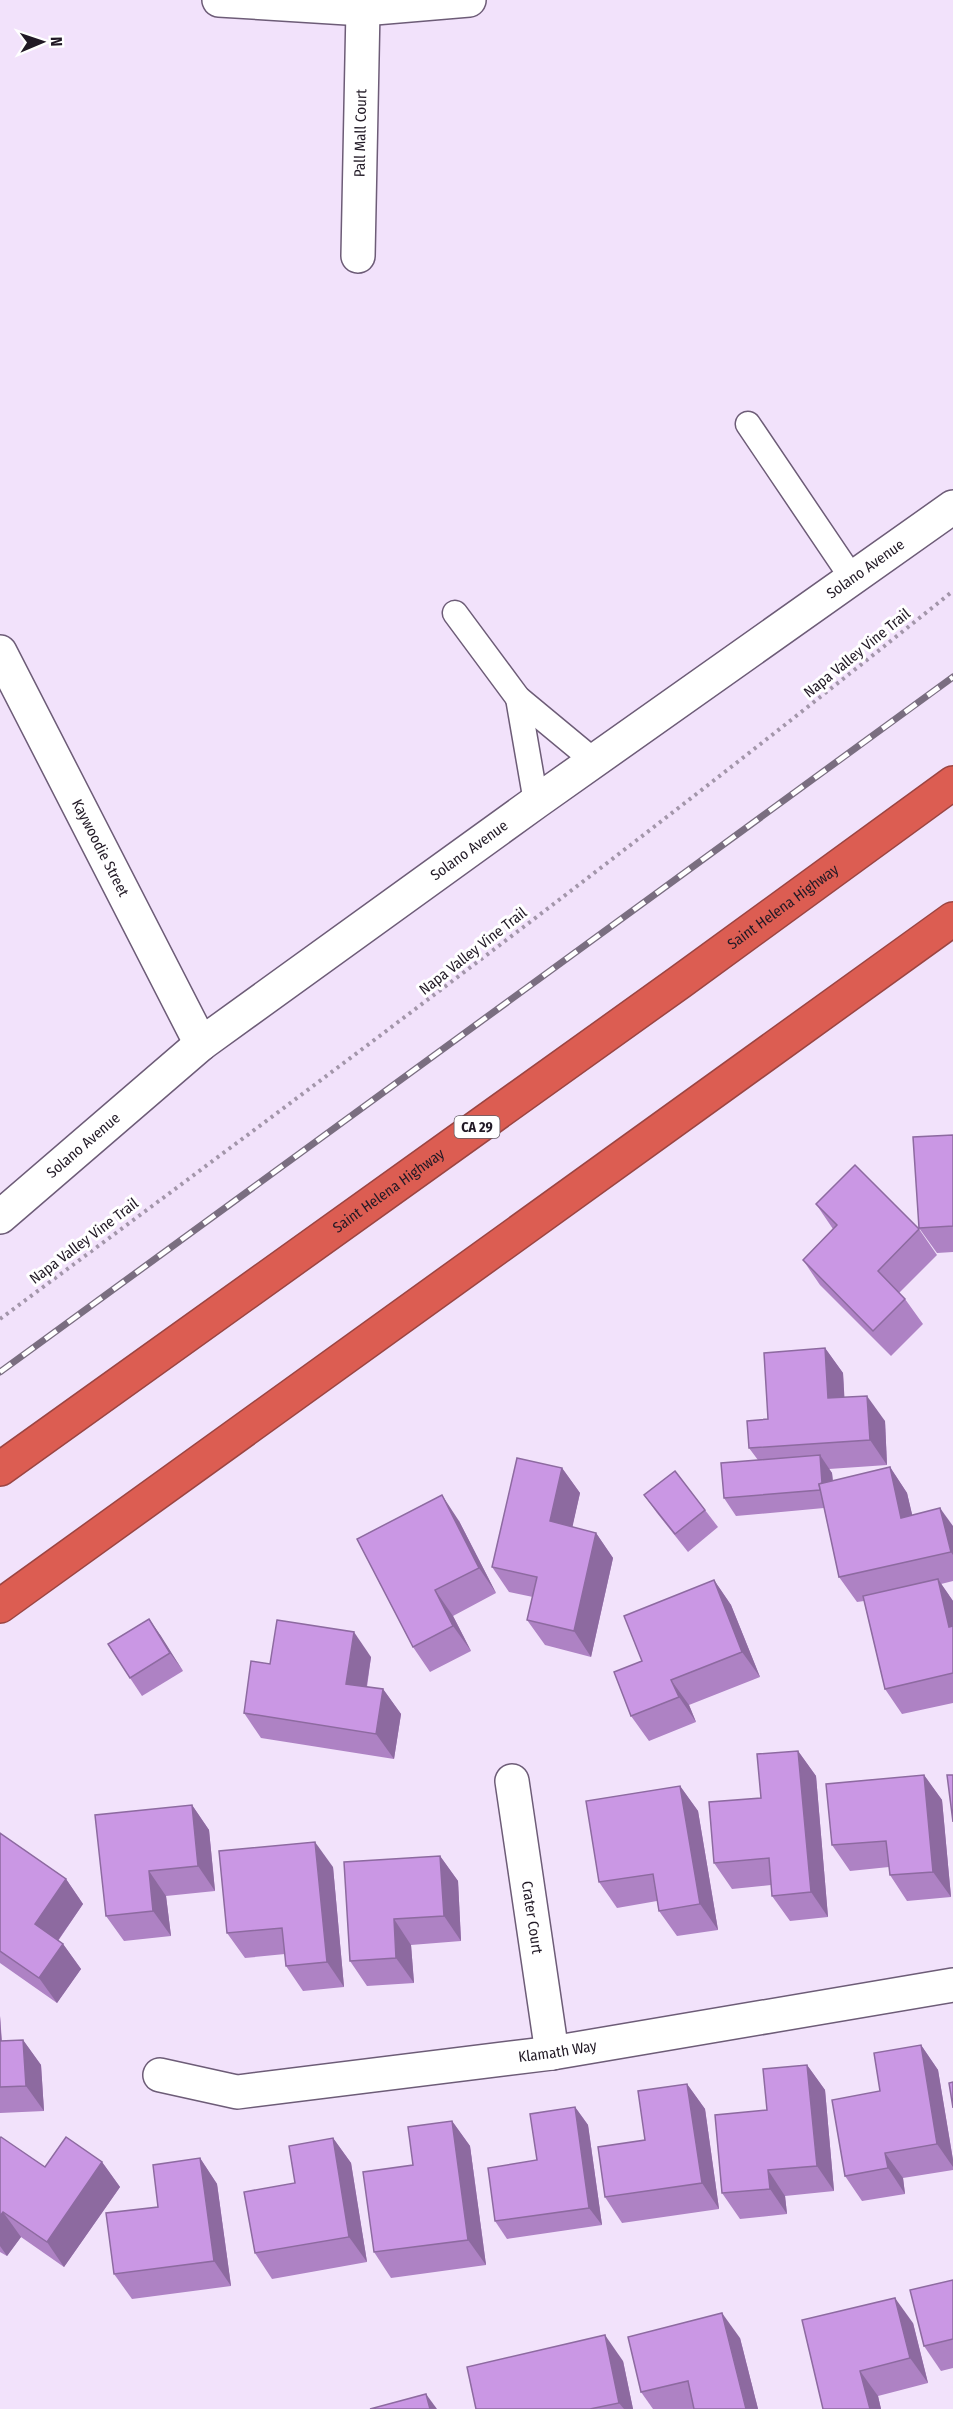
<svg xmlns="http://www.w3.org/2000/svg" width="953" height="2409" font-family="'Fira Sans Condensed',sans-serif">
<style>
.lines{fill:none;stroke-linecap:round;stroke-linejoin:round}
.lane-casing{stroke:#6d5c77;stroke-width:27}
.street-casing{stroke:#6d5c77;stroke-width:36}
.secondary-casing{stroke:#6d5c77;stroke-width:36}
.highway-casing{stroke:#9b4542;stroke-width:36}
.path{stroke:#a396aa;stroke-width:4;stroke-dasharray:3 4.5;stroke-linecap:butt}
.lane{stroke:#fff;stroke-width:24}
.street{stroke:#fff;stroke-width:33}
.secondary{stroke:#fff;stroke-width:33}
.highway{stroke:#dc5d52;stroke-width:33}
.rail-casing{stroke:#7a6e80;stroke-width:7}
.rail{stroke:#fff;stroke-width:4.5;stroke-dasharray:14;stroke-linecap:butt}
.wall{fill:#ae82c4}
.shaded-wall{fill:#8d6aa0}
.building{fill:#ca97e4;stroke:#8d6aa0;stroke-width:1.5}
.labels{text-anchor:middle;stroke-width:6;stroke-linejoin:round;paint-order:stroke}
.shield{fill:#fff;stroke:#645e66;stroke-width:1.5}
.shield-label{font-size:14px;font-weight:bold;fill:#211925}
.street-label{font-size:15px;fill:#211925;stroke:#fff}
</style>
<rect width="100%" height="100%" fill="#f2e2fb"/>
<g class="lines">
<defs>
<g id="lane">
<polyline points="748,424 852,578"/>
<polyline points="455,613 518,698 594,761"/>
<polyline points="518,698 536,802"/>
</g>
<g id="street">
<polyline points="219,0 363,9 469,0"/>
<path id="s1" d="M358,256L363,9"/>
<path id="s2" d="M0,652L201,1044"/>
<path id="s3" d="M512,1781L552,2053"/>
<path id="s4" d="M160,2075L237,2092L552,2053L953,1985"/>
</g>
<g id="secondary">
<path id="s5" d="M0,1217L201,1044L536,802L953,507"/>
</g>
<g id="highway">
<path id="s6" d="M0,1469L680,982L953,783"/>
<polyline points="0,1606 953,919"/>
</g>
</defs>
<use href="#lane" class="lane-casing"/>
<use href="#street" class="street-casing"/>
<use href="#secondary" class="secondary-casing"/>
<use href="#highway" class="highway-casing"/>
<path class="path" d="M0,1319C321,1081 642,842 953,591"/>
<use href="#lane" class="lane"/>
<use href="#street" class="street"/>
<use href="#secondary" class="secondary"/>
<use href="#highway" class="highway"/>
<defs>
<polyline id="rail" points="0,1372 953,677"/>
</defs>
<use href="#rail" class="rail-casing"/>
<use href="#rail" class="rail"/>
</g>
<g class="wall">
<polygon points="953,1135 953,1252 937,1253 919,1228"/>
<polygon points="816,1204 919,1229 937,1255 899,1293 905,1299 923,1324 891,1356 820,1285 803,1260 833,1229"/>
<polygon points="825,1348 843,1373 844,1397 885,1421 887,1465 829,1469 832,1473 833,1481 890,1467 907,1493 912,1515 953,1526 953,1581 941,1584 953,1601 953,1703 902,1714 885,1689 864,1601 857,1602 839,1577 824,1508 736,1516 724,1498 758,1460 749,1448 768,1419"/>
<polygon points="562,1468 580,1493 572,1527 596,1533 613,1558 591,1657 545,1645 527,1620 533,1597 509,1592 492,1567"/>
<polygon points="644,1495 705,1510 718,1527 688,1552 657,1513"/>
<polygon points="459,1521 496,1593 453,1616 471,1651 430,1672 413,1647"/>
<polygon points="714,1580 731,1605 760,1677 689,1705 696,1722 649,1741 631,1716 642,1661"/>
<polygon points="149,1619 183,1671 142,1696 130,1678"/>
<polygon points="371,1657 367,1687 383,1689 401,1714 394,1759 261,1738 244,1713"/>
<polygon points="798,1751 816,1776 828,1917 790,1921 772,1896 771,1885 732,1889 714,1863 761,1798"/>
<polygon points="924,1775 942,1800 951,1897 907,1901 890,1875 889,1867 850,1871 832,1845"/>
<polygon points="680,1786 698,1811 718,1930 677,1936 659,1911 657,1901 617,1908 599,1882"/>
<polygon points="192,1805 209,1830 215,1891 166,1896 171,1936 124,1941 106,1916"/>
<polygon points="0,1833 66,1879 83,1904 58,1941 63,1944 81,1969 57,2003 0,1963"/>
<polygon points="440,1856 458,1881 461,1941 411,1945 414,1983 367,1986 350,1961"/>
<polygon points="333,1867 344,1987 303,1991 286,1966 285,1954 245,1958 227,1933"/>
<polygon points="0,2016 2,2041 23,2040 41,2065 44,2111 0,2113"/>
<polygon points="921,2045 938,2070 953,2160 953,2170 903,2178 905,2194 862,2201 845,2176 880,2091"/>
<polygon points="807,2065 825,2090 834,2191 785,2196 787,2214 740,2219 722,2193 767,2110"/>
<polygon points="687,2084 705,2109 719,2209 622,2223 605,2197 645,2140"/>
<polygon points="575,2107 588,2125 602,2225 507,2239 495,2221 537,2160"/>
<polygon points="452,2121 470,2146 486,2265 391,2278 374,2252 413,2165"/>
<polygon points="0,2138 45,2167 102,2162 120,2187 64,2267 21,2237 7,2256 0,2252"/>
<polygon points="333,2138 351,2163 367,2262 272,2279 255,2253"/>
<polygon points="200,2158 217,2184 231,2286 132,2299 114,2274 158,2207"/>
<polygon points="953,2280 953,2368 941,2371 924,2346"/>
<polygon points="802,2320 913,2323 928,2383 878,2396 881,2409 823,2409"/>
<polygon points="740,2338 758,2409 653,2409 641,2392"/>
<polygon points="623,2361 633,2409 476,2409"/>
</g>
<g class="shaded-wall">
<polygon points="825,1348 843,1373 846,1423 828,1398"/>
<polygon points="867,1396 885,1421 887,1465 870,1440"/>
<polygon points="820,1455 832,1473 835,1507 822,1490"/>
<polygon points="890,1467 907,1493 919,1543 901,1518"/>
<polygon points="562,1468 580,1493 568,1547 550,1521"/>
<polygon points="442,1495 459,1521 496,1593 479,1568"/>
<polygon points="940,1508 953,1526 953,1555 951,1552"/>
<polygon points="596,1533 613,1558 591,1657 574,1631"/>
<polygon points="938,1579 953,1601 953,1633 949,1627"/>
<polygon points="714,1580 731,1605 760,1677 742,1652"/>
<polygon points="435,1590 453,1616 471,1651 453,1626"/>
<polygon points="149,1619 161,1636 183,1671 170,1653"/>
<polygon points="354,1632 371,1657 363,1709 346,1684"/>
<polygon points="671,1680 689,1705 696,1722 679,1697"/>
<polygon points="383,1689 401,1714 394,1759 376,1734"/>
<polygon points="798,1751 816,1776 828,1917 811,1892"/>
<polygon points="924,1775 942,1800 951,1897 933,1872"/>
<polygon points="680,1786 698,1811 718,1930 700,1904"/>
<polygon points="192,1805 209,1830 215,1891 198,1866"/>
<polygon points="315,1842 333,1867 344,1987 327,1962"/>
<polygon points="440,1856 458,1881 461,1941 444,1916"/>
<polygon points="149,1871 166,1896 171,1936 153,1911"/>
<polygon points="66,1879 83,1904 52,1949 35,1924"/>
<polygon points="394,1919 411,1945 414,1983 396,1958"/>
<polygon points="63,1944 81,1969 57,2003 39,1978"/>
<polygon points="0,2016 3,2067 0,2063"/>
<polygon points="23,2040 41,2065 44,2111 26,2086"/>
<polygon points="921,2045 938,2070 953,2160 953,2167 937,2144"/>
<polygon points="807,2065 825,2090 834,2191 817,2166"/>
<polygon points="687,2084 705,2109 719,2209 702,2183"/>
<polygon points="575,2107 588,2125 602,2225 589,2208"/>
<polygon points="452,2121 470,2146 486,2265 468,2240"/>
<polygon points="333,2138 351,2163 367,2262 349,2237"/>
<polygon points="885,2153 903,2178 905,2194 888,2168"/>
<polygon points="200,2158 217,2184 231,2286 214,2261"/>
<polygon points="102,2162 120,2187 64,2267 47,2242"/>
<polygon points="768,2170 785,2196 787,2214 770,2189"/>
<polygon points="3,2212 21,2237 7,2256 0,2246 0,2216"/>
<polygon points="895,2298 913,2323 928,2383 910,2358"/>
<polygon points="722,2313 740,2338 758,2409 746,2409"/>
<polygon points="605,2335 623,2361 633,2409 624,2409 619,2403"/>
<polygon points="860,2371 878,2396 881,2409 870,2409"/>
<polygon points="426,2394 437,2409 430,2409"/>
</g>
<g class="building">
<polygon points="953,1135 953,1226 919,1228 913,1137"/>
<polygon points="855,1165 919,1229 878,1271 905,1299 873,1331 803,1260 837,1225 816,1204"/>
<polygon points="825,1348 828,1398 867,1396 870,1440 749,1448 747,1421 768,1419 764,1353"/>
<polygon points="820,1455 822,1483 819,1484 820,1490 724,1498 721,1463"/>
<polygon points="517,1458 562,1468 550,1521 596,1533 574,1631 527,1620 537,1577 492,1567"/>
<polygon points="890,1467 901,1518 940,1508 951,1552 839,1577 819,1484"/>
<polygon points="675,1471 705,1510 675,1534 644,1495"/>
<polygon points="442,1495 479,1568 435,1590 453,1626 413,1647 357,1539"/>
<polygon points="938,1579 949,1627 953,1626 953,1673 885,1689 863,1596"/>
<polygon points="714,1580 742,1652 671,1680 679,1697 631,1716 614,1672 642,1661 624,1616"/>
<polygon points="149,1619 170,1653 130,1678 108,1644"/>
<polygon points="277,1620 354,1632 346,1684 383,1689 376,1734 244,1713 251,1661 270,1664"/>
<polygon points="798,1751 811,1892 772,1896 769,1858 714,1863 709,1802 761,1798 757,1754"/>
<polygon points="924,1775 933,1872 890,1875 886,1841 832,1845 826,1784"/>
<polygon points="947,1775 953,1775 953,1822"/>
<polygon points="680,1786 700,1904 659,1911 653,1874 599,1882 586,1801"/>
<polygon points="192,1805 198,1866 149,1871 153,1911 106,1916 95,1815"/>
<polygon points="0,1833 66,1879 35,1924 63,1944 39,1978 0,1951"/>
<polygon points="315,1842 327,1962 286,1966 282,1928 227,1933 219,1851"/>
<polygon points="440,1856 444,1916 394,1919 396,1958 350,1961 344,1862"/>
<polygon points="23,2040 26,2086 0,2087 0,2041"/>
<polygon points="921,2045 937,2144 885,2153 888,2168 845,2176 832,2100 880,2091 874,2053"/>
<polygon points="807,2065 817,2166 768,2170 770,2189 722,2193 715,2115 767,2110 763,2069"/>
<polygon points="953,2082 953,2108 949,2083"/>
<polygon points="687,2084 702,2183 605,2197 598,2147 645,2140 638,2091"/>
<polygon points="575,2107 589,2208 495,2221 488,2168 537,2160 530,2114"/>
<polygon points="452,2121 468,2240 374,2252 363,2172 413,2165 408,2127"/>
<polygon points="1,2137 45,2167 66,2137 102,2162 47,2242 3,2212 0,2216 0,2138"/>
<polygon points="333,2138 349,2237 255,2253 244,2192 295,2183 289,2146"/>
<polygon points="200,2158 214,2261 114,2274 106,2213 158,2207 153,2165"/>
<polygon points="953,2280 953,2339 924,2346 910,2290"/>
<polygon points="895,2298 910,2358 860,2371 870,2409 823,2409 802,2320"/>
<polygon points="722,2313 746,2409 694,2409 688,2381 641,2392 628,2337"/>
<polygon points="605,2335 619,2403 590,2409 476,2409 467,2367"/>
<polygon points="426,2394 430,2409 370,2409"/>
</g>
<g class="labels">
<rect class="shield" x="454.5" y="1116" width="45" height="22" rx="4.5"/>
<g class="shield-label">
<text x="477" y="1132">CA 29</text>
</g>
<g class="street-label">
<text dy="5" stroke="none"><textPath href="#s1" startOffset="123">Pall Mall Court</textPath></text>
<text dy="5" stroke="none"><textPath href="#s5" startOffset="1082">Solano Avenue</textPath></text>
<text transform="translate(857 653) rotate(-39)" y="5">Napa Valley Vine Trail</text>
<text dy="5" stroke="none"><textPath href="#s2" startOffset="220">Kaywoodie Street</textPath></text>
<text dy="5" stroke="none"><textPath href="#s5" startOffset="596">Solano Avenue</textPath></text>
<text dy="5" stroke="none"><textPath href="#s6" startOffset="964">Saint Helena Highway</textPath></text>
<text transform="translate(473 951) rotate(-38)" y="5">Napa Valley Vine Trail</text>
<text dy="5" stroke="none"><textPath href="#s5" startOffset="110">Solano Avenue</textPath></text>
<text dy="5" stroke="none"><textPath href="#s6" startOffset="478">Saint Helena Highway</textPath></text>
<text transform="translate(84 1241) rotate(-37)" y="5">Napa Valley Vine Trail</text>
<text dy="5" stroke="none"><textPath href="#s3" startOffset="138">Crater Court</textPath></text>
<text dy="5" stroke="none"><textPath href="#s4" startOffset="402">Klamath Way</textPath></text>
</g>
</g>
<g transform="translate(42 42) rotate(88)" stroke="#ffffff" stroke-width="4.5" paint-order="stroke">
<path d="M0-4.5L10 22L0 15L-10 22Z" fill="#211925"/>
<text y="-9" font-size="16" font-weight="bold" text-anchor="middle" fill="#211925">N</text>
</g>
</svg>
